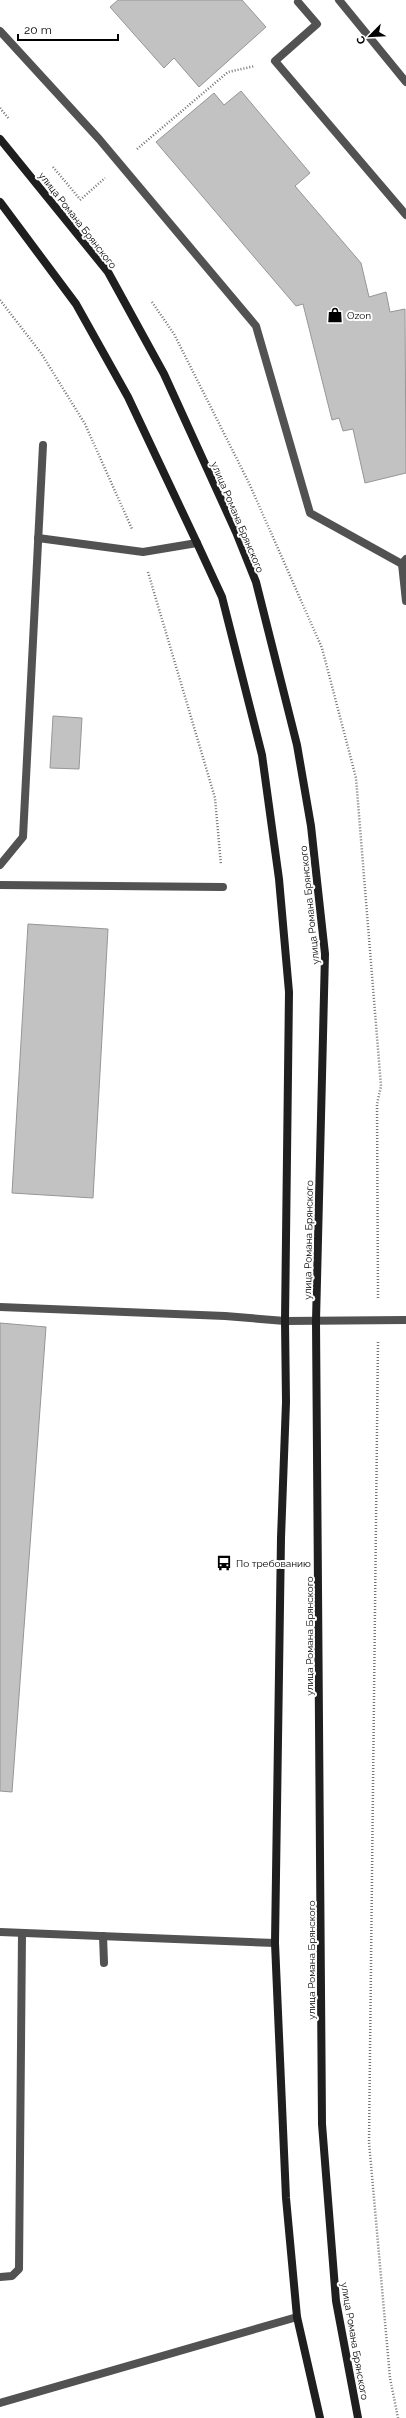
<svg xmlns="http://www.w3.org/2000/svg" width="406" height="2418" font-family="Raleway,sans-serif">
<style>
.building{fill:#c2c2c2;stroke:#969696}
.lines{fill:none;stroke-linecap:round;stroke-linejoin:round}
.path{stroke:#747474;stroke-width:2.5;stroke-dasharray:1 2;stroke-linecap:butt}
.service{stroke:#525252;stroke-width:8}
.minor{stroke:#525252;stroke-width:8}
.secondary{stroke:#1f1f1f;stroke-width:8}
.labels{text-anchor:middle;stroke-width:4;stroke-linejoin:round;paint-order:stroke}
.street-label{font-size:10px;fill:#000;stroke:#fff}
.poi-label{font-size:10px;fill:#000;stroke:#fff;text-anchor:start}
</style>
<rect width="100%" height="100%" fill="#fff"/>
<g class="building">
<polygon points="118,0 242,0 266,27 199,87 174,58 164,68 110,7"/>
<polygon points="241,91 310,173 295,186 361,263 369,297 386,292 390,312 405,309 406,473 365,483 353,429 343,431 339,418 332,420 303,304 296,306 156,142 214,93 224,105"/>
<polygon points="53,716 82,718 79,769 50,768"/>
<polygon points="28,924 108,929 93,1198 12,1193"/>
<polygon points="0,1323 46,1327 12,1792 0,1791"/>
</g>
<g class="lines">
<g class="path">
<polyline points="0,108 9,119"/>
<polyline points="137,149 228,72 255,66"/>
<polyline points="53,167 79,198"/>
<polyline points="80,200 105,178"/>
<polyline points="0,300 41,353 85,424 132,529"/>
<polyline points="152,302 174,334 249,483 322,648 356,778 381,1086 377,1104 378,1299"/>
<polyline points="148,572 215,798 221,865"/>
<polyline points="378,1342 369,2142 390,2378 398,2418"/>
</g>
<g class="service">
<polyline points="298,2 317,24 275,61 406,215"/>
<polyline points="0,31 99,139 256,326 310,513 402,564"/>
<polyline points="38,538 143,552 197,543"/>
<polyline points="406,559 402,564 406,601"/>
<polyline points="0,865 23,837 43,445"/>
<polyline points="0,885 223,887"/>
<polyline points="103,1936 104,1963"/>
<polyline points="0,2277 12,2276 19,2269 22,1934"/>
</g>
<g class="minor">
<polyline points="339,0 406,82"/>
<polyline points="0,1307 225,1316 285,1321 406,1320"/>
<polyline points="0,1932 275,1943"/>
<polyline points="0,2403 297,2317"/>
</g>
<g class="secondary">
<polyline points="0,139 108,272 164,374 236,532 256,582 297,745 311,826 325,954 316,1321 322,2124 336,2301 358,2418"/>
<polyline points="0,202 76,304 128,397 197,543 222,597 262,755 279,879 289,992 285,1321 286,1402 281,1538 275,1943 286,2198 297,2317 320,2418"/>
</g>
</g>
<defs>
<symbol id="shop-bare" viewBox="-9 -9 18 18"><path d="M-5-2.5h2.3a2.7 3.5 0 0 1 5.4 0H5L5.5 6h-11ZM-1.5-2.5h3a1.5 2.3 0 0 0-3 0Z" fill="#000" stroke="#fff" stroke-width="2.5" paint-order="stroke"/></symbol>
<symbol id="bus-bare" viewBox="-9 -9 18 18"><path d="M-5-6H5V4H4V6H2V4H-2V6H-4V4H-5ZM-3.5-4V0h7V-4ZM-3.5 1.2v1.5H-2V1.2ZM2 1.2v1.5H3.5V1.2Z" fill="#000" stroke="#fff" stroke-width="2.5" paint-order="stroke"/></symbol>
</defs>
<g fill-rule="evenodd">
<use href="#shop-bare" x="324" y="304" width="22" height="22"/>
<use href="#bus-bare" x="213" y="1552" width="22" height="22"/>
</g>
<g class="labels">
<g class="street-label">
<text transform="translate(78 220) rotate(52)" y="4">улица Романа Брянского</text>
<text transform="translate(238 517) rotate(67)" y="4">улица Романа Брянского</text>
<text transform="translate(309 905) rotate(-96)" y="4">улица Романа Брянского</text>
<text transform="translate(308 1240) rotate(-89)" y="4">улица Романа Брянского</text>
<text transform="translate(309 1636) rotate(-90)" y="4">улица Романа Брянского</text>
<text transform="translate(311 1960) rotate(-90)" y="4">улица Романа Брянского</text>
<text transform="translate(355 2341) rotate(80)" y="4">улица Романа Брянского</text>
</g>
<g class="poi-label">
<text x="347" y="319">Ozon</text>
<text x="236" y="1567">По требованию</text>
</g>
</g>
<g transform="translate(370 36) rotate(246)" stroke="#ffffff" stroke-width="3" paint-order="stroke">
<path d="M0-3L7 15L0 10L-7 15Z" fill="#000000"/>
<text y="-6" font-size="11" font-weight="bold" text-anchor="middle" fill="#000000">С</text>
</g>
<path d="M18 34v6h100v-6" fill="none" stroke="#000000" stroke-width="2"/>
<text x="24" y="34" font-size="12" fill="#000000" stroke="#ffffff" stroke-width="3" paint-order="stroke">20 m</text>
</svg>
